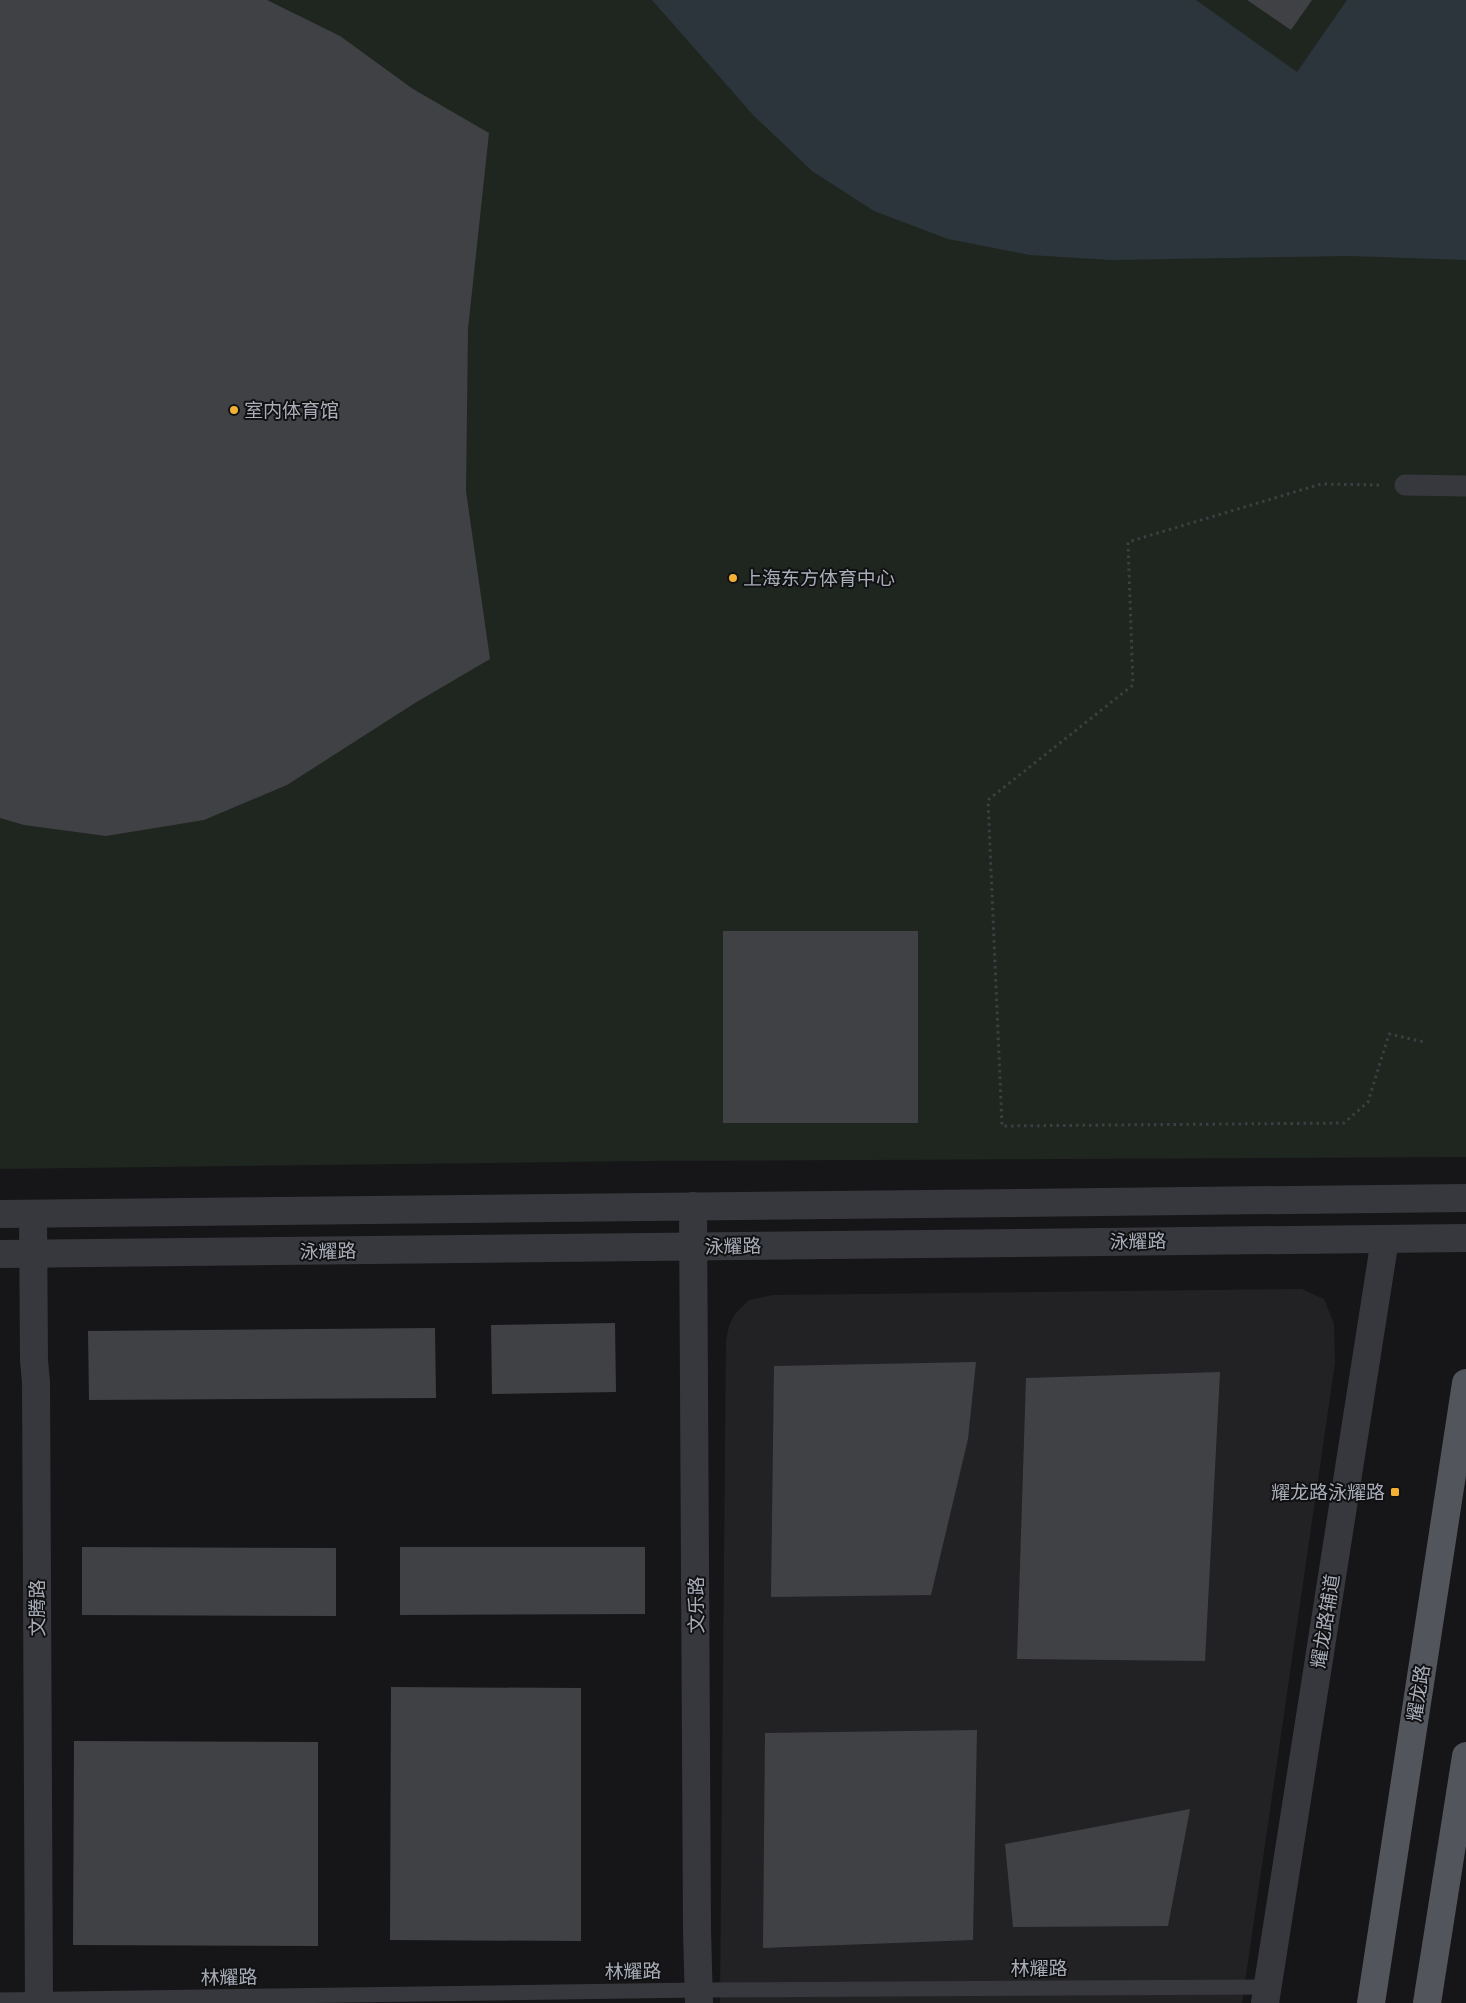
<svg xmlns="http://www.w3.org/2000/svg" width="1466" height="2003" font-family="Karla,'Noto Sans SC',sans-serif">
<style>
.built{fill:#222225}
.green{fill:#1e261f}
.water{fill:#2c353c}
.building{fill:#404145}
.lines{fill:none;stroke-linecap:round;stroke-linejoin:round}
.path{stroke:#3d3f44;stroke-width:3;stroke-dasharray:2.5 4;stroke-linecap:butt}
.service{stroke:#37383d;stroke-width:15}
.pedestrian{stroke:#37383d;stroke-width:21}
.minor{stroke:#37383d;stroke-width:28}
.tertiary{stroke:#37383d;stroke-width:28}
.primary{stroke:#53555c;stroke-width:28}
.poi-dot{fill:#f2b134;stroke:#111113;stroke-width:2}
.labels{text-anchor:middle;stroke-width:4;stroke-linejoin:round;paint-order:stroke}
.poi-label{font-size:19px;fill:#a8adb8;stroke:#111113;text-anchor:start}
.street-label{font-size:19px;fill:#a8adb8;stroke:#111113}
</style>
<rect width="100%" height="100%" fill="#161618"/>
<polygon class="built" points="1302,1289 1324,1299 1334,1324 1335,1363 1242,2003 720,2003 726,1340 729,1326 735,1314 749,1300 773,1295"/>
<polygon class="green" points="0,0 1466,0 1466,1157 646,1161 0,1169"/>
<polygon class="water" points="652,0 1196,0 1297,72 1347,0 1466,0 1466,260 1350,256 1111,260 1030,255 948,239 874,211 812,171 754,116"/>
<g class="building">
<polygon points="0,0 267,0 340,36 413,89 489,133 468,329 466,491 490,659 415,703 287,785 204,820 106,836 24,825 0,818"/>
<polygon points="1247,0 1312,0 1291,30"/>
<rect x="723" y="931" width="195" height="192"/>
<polygon points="615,1323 616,1392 492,1394 491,1325"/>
<polygon points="435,1328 436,1398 89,1400 88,1331"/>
<polygon points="976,1362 968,1439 931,1595 771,1597 774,1366"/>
<polygon points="1220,1372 1205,1661 1017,1659 1026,1378"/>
<polygon points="82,1547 336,1548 336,1616 82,1615"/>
<polygon points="400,1547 645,1547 645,1614 400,1615"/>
<polygon points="391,1687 581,1688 581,1941 390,1940"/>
<polygon points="977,1730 973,1940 763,1948 765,1733"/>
<polygon points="74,1741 318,1742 318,1946 73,1945"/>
<polygon points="1190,1809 1168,1926 1013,1927 1005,1844"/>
</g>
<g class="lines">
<polyline class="path" points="1379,485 1321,484 1128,542 1133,685 988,800 1002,1126 1344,1123 1368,1102 1389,1034 1424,1042"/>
<polyline class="service" points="0,2000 699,1990 1268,1987"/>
<polyline class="pedestrian" points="1405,485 1466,486"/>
<g class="minor">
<polyline points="693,1206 697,1930 699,2003"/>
<polyline points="33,1214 34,1360 36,1382 39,2003"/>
<polyline points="1265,2003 1385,1239"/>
</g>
<g class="tertiary">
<polyline points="0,1214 1466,1198"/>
<polyline points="0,1254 1466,1238"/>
</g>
<g class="primary">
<polyline points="1371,2003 1466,1383"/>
<polyline points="1427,2003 1466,1756"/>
</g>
</g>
<g class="poi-dot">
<circle cx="234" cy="410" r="5"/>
<circle cx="733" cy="578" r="5"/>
<rect x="1390" y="1487" width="10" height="10" rx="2.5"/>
</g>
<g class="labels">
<g class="poi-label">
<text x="244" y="417">室内体育馆</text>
<text x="743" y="585">上海东方体育中心</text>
<text x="1385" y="1499" text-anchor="end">耀龙路泳耀路</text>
</g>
<g class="street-label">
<text transform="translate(1138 1241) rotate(-1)" y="7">泳耀路</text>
<text transform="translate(733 1246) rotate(-1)" y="7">泳耀路</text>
<text transform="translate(328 1251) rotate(-1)" y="7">泳耀路</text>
<text transform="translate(696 1605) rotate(-90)" y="7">文乐路</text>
<text transform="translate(37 1608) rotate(-90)" y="7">文腾路</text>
<text transform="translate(1325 1621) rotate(-81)" y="7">耀龙路辅道</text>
<text transform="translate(1418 1693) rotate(-81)" y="7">耀龙路</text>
<text x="1039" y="1975">林耀路</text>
<text transform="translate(633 1971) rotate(-1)" y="7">林耀路</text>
<text transform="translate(229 1977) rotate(-1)" y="7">林耀路</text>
</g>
</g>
</svg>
